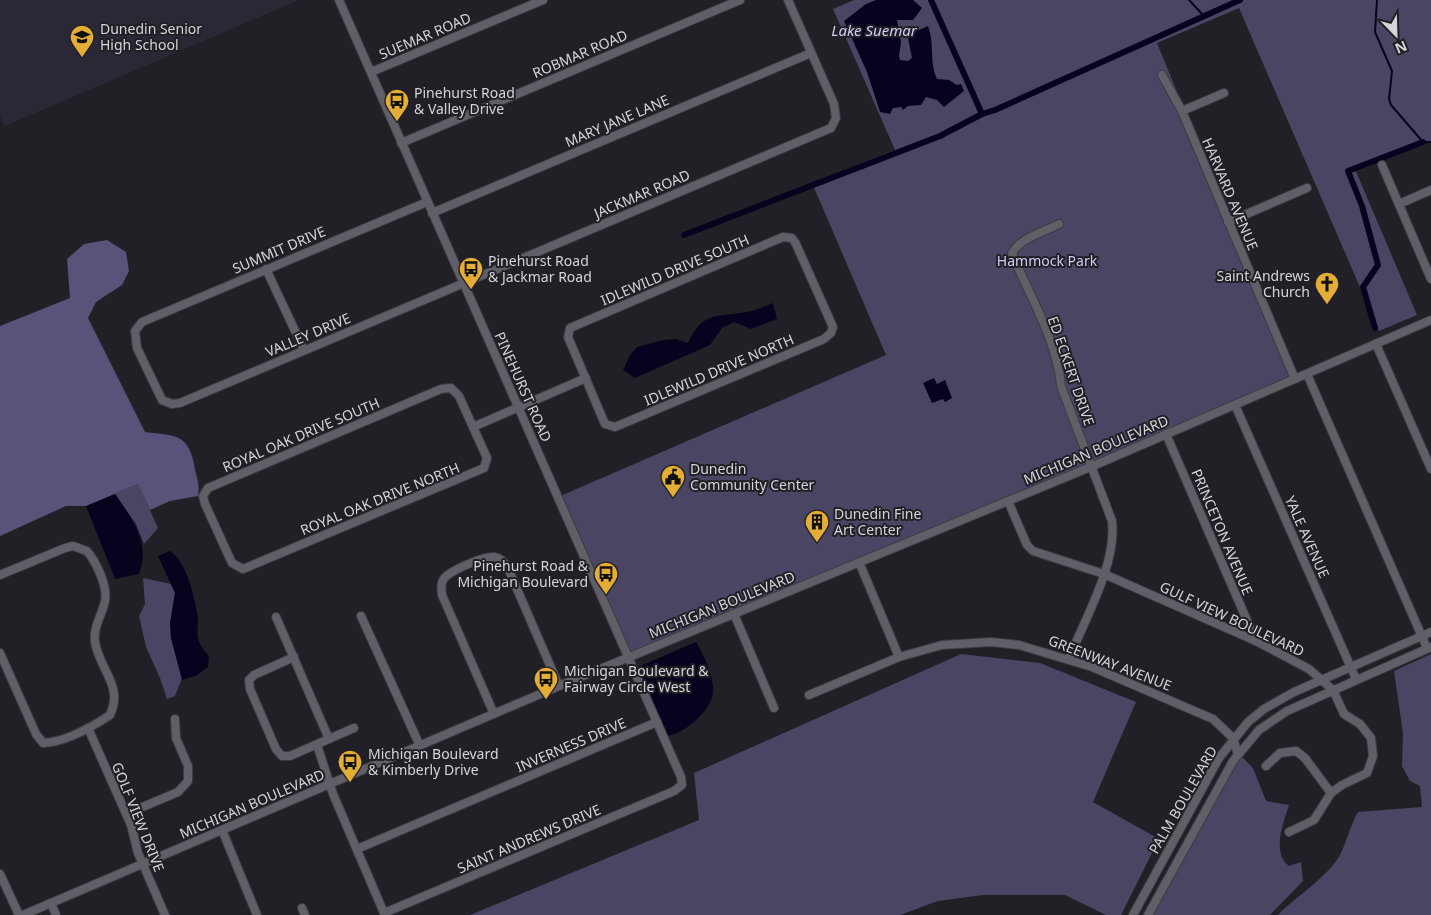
<svg xmlns="http://www.w3.org/2000/svg" width="1431" height="915" font-family="'Noto Sans',sans-serif">
<style>
.built{fill:#2a2834}
.green{fill:#4a4562}
.forest{fill:#595279}
.water{fill:#09021e}
.lines{fill:none;stroke-linecap:round;stroke-linejoin:round}
.stream{stroke:#09021e;stroke-width:2}
.canal{stroke:#09021e;stroke-width:6}
.minor-casing{stroke:#3b3b40;stroke-width:10}
.minor{stroke:#605f67;stroke-width:8}
.labels{text-anchor:middle;stroke-width:4;stroke-linejoin:round;paint-order:stroke}
.poi-label{font-size:14px;fill:#d5d5d9;stroke:#212027;text-anchor:start}
.street-label{font-size:14px;fill:#d5d5d9;stroke:#212027}
.park-label{font-size:14px;fill:#d3cdf5;stroke:#212027}
.water-label{font-size:15px;font-style:italic;fill:#d3cdf5;stroke:#212027}
</style>
<rect width="100%" height="100%" fill="#212027"/>
<polygon class="built" points="0,0 299,0 5,126 0,116"/>
<g class="green">
<polygon points="854,0 1431,0 1431,142 1423,142 1355,169 1417,315 1379,331 1239,8 1157,43 1295,379 628,658 558,497 886,355 812,183 895,150 833,9"/>
<polygon points="138,484 158,528 144,544 136,524 115,494"/>
<polygon points="143,578 171,584 175,593 170,623 171,638 182,678 175,696 167,699 160,678 146,647 139,616 145,604"/>
<polygon points="961,654 1040,663 1136,702 1093,802 1159,839 1121,915 1106,915 1065,895 983,895 938,901 900,915 470,915 699,820 694,773"/>
<path d="M1431,654V915H1278C1295,897 1329,876 1340,855C1347,841 1350,826 1358,812L1422,807L1420,786L1410,781L1402,766L1403,733L1394,671Z"/>
<path d="M1241,756L1253,768L1266,801L1289,805C1284,821 1271,853 1289,866L1301,862L1303,881L1270,915H1152Z"/>
</g>
<path class="forest" d="M107,240L126,252L129,271L122,285L96,302L88,318L145,432C176,436 189,433 195,469C197,479 200,485 198,496L170,501L150,510L138,484L87,506H66L0,536V326L70,298L67,259L84,244Z"/>
<g class="water">
<path d="M876,0H913L922,8L913,20H897L901,42L899,56L900,60L908,61L912,58L908,38L912,33L928,26C935,45 929,62 937,79L949,80L957,85L961,84L964,91L944,107L937,100L926,97L921,105L908,106L903,110L901,107L893,108L890,114L880,112L867,72L844,21L866,4Z"/>
<path d="M773,303L777,319L751,329L734,322L722,328L710,345L635,378L623,370L630,355L637,347L663,340L676,339L688,343C702,311 718,317 747,312C755,311 765,306 773,303Z"/>
<polygon points="934,378 937,384 945,380 952,398 945,402 943,399 932,403 923,383"/>
<path d="M115,494C132,519 151,542 139,574L115,579L86,506Z"/>
<path d="M170,551C187,561 194,597 198,617C199,626 195,634 200,644C202,648 206,652 209,656L208,667L196,676L182,680L171,638L170,623L175,593L158,556Z"/>
<path d="M696,642C703,653 715,679 713,693C711,711 683,735 666,736L638,667Z"/>
</g>
<g class="lines">
<g class="stream">
<polyline points="1189,0 1204,16"/>
<polyline points="1377,0 1375,32 1392,71 1389,99 1391,105 1423,142 1431,142"/>
</g>
<g class="canal">
<polyline points="931,0 982,114"/>
<polyline points="684,235 940,136 982,114 995,110 1240,0"/>
<polyline points="1375,328 1363,287 1378,265 1362,206 1348,171 1423,142"/>
</g>
<defs>
<g id="minor">
<polyline points="371,72 543,0"/>
<polyline points="1162,75 1182,111 1295,379"/>
<polyline points="1182,111 1224,93"/>
<polyline points="401,143 740,0"/>
<polyline points="1382,165 1431,279"/>
<polyline points="427,202 142,322 135,331 137,348 162,400 172,404 180,403 831,128 836,118 834,104 788,0"/>
<polyline points="1399,204 1431,190"/>
<polyline points="432,213 811,53"/>
<polyline points="1228,222 1307,188"/>
<path d="M1059,224C1046,231 1017,239 1012,254C1030,296 1057,341 1061,386L1112,521C1117,564 1085,618 1069,659"/>
<polygon points="783,237 792,238 796,244 833,327 831,333 824,339 615,427 605,424 568,337 570,328"/>
<polyline points="266,269 304,350"/>
<polyline points="1376,344 1431,469"/>
<polyline points="1307,374 1427,648"/>
<polygon points="451,388 459,396 487,458 484,468 243,569 232,563 205,504 203,496 208,488 441,389"/>
<polyline points="1235,405 1356,679"/>
<polyline points="473,427 586,378"/>
<polyline points="1166,434 1256,641"/>
<polyline points="1008,501 1027,545 1033,551 1104,574 1256,641 1309,669 1333,690 1344,714 1360,724 1371,738 1373,756 1367,773 1342,785 1331,793 1314,820 1289,832"/>
<polyline points="859,562 899,657"/>
<path d="M0,575L65,548L73,546L87,551C96,562 108,586 105,601C102,615 93,627 95,642C99,669 124,686 110,715C92,727 65,742 43,743L36,734L0,653"/>
<polyline points="734,614 774,708"/>
<polyline points="361,616 420,746"/>
<polyline points="276,617 329,739"/>
<polyline points="294,657 254,675 249,680 250,689 276,749 282,756 290,756 354,728"/>
<polyline points="809,695 899,657 942,645 991,642 1019,645 1092,667 1213,719 1233,738 1238,755"/>
<path d="M494,714L442,595C442,590 440,585 443,580C448,571 484,556 494,557C500,558 503,561 507,566L559,686"/>
<polyline points="88,728 131,825 138,853 165,915"/>
<polyline points="317,745 333,794 384,913 674,791 682,785 681,777 339,0"/>
<polyline points="1266,766 1280,753 1296,751 1305,758 1331,793"/>
<polyline points="126,814 178,792 188,781 188,766 176,738 175,719"/>
<polyline points="222,830 257,915"/>
<polyline points="357,849 657,722"/>
<polyline points="0,874 19,915"/>
<polyline points="51,903 56,915"/>
<polyline points="302,908 305,915"/>
<polyline points="23,915 559,686 1093,466 1431,320"/>
<polyline points="1133,915 1219,758 1248,722 1264,709 1294,692 1431,632"/>
<polyline points="1148,915 1233,761 1259,730 1287,711 1431,647"/>
</g>
</defs>
<use href="#minor" class="minor-casing"/>
<use href="#minor" class="minor"/>
</g>
<defs>
<symbol id="school-pin" viewBox="-11 -11 22 30"><path d="M0 17L-7.5 6A9.5 9.5 0 1 1 7.5 6Z" fill="#e4ad35" stroke="#212027"/><path d="M0-5L7-2L0 1L-7-2ZM-4 1L0 2.5L4 1V4Q0 6-4 4Z" fill="#111"/></symbol>
<symbol id="bus-pin" viewBox="-11 -11 22 30"><path d="M0 17L-7.5 6A9.5 9.5 0 1 1 7.5 6Z" fill="#e4ad35" stroke="#212027"/><path d="M-5-6H5V4H4V6H2V4H-2V6H-4V4H-5ZM-3.5-4V0h7V-4ZM-3.5 1.2v1.5H-2V1.2ZM2 1.2v1.5H3.5V1.2Z" fill="#111"/></symbol>
<symbol id="church-pin" viewBox="-11 -11 22 30"><path d="M0 17L-7.5 6A9.5 9.5 0 1 1 7.5 6Z" fill="#e4ad35" stroke="#212027"/><path d="M-1.2-6h2.4v3.5h3.3v2.4h-3.3V6h-2.4V-.1h-3.3v-2.4h3.3Z" fill="#111"/></symbol>
<symbol id="civic-pin" viewBox="-11 -11 22 30"><path d="M0 17L-7.5 6A9.5 9.5 0 1 1 7.5 6Z" fill="#e4ad35" stroke="#212027"/><path d="M-.6-6.5H3V-4.5H.6V-3L4-1V1h2V6H-6V1h2V-1L-.6-3ZM-1.2 2.5V6h2.4V2.5Z" fill="#111"/></symbol>
<symbol id="building-pin" viewBox="-11 -11 22 30"><path d="M0 17L-7.5 6A9.5 9.5 0 1 1 7.5 6Z" fill="#e4ad35" stroke="#212027"/><path d="M-4-6H4V6H1V3H-1V6H-4ZM-2.5-4.3h1.7v1.8h-1.7ZM.8-4.3h1.7v1.8H.8ZM-2.5-1h1.7V.8h-1.7ZM.8-1h1.7V.8H.8Z" fill="#111"/></symbol>
</defs>
<g fill-rule="evenodd">
<use href="#school-pin" x="68" y="23" width="28" height="38"/>
<use href="#bus-pin" x="383" y="87" width="28" height="38"/>
<use href="#bus-pin" x="457" y="255" width="28" height="38"/>
<use href="#church-pin" x="1313" y="270" width="28" height="38"/>
<use href="#civic-pin" x="659" y="463" width="28" height="38"/>
<use href="#building-pin" x="803" y="508" width="28" height="38"/>
<use href="#bus-pin" x="592" y="560" width="28" height="38"/>
<use href="#bus-pin" x="532" y="665" width="28" height="38"/>
<use href="#bus-pin" x="336" y="748" width="28" height="38"/>
</g>
<g class="labels">
<g class="poi-label">
<text x="100" y="34">Dunedin Senior<tspan x="100" dy="16">High School</tspan></text>
<text x="414" y="98">Pinehurst Road<tspan x="414" dy="16">&amp; Valley Drive</tspan></text>
<text x="488" y="266">Pinehurst Road<tspan x="488" dy="16">&amp; Jackmar Road</tspan></text>
<text x="1310" y="281" text-anchor="end">Saint Andrews<tspan x="1310" dy="16">Church</tspan></text>
<text x="690" y="474">Dunedin<tspan x="690" dy="16">Community Center</tspan></text>
<text x="834" y="519">Dunedin Fine<tspan x="834" dy="16">Art Center</tspan></text>
<text x="588" y="571" text-anchor="end">Pinehurst Road &amp;<tspan x="588" dy="16">Michigan Boulevard</tspan></text>
<text x="564" y="676">Michigan Boulevard &amp;<tspan x="564" dy="16">Fairway Circle West</tspan></text>
<text x="368" y="759">Michigan Boulevard<tspan x="368" dy="16">&amp; Kimberly Drive</tspan></text>
</g>
<g class="street-label">
<text transform="translate(425 36) rotate(-23)" y="5">SUEMAR ROAD</text>
<text transform="translate(580 54) rotate(-23)" y="5">ROBMAR ROAD</text>
<text transform="translate(617 121) rotate(-23)" y="5">MARY JANE LANE</text>
<text transform="translate(642 194) rotate(-23)" y="5">JACKMAR ROAD</text>
<text transform="translate(1230 194) rotate(67)" y="5">HARVARD AVENUE</text>
<text transform="translate(279 250) rotate(-23)" y="5">SUMMIT DRIVE</text>
<text transform="translate(675 270) rotate(-23)" y="5">IDLEWILD DRIVE SOUTH</text>
<text transform="translate(308 335) rotate(-23)" y="5">VALLEY DRIVE</text>
<text transform="translate(719 370) rotate(-23)" y="5">IDLEWILD DRIVE NORTH</text>
<text transform="translate(1071 371) rotate(71)" y="5">ED ECKERT DRIVE</text>
<text transform="translate(523 387) rotate(66)" y="5">PINEHURST ROAD</text>
<text transform="translate(301 435) rotate(-23)" y="5">ROYAL OAK DRIVE SOUTH</text>
<text transform="translate(1096 450) rotate(-23)" y="5">MICHIGAN BOULEVARD</text>
<text transform="translate(380 499) rotate(-22)" y="5">ROYAL OAK DRIVE NORTH</text>
<text transform="translate(1222 532) rotate(67)" y="5">PRINCETON AVENUE</text>
<text transform="translate(1307 537) rotate(66)" y="5">YALE AVENUE</text>
<text transform="translate(722 605) rotate(-22)" y="5">MICHIGAN BOULEVARD</text>
<text transform="translate(1232 619) rotate(25)" y="5">GULF VIEW BOULEVARD</text>
<text transform="translate(1110 663) rotate(21)" y="5">GREENWAY AVENUE</text>
<text transform="translate(571 745) rotate(-23)" y="5">INVERNESS DRIVE</text>
<text transform="translate(1183 800) rotate(-60)" y="5">PALM BOULEVARD</text>
<text transform="translate(252 804) rotate(-23)" y="5">MICHIGAN BOULEVARD</text>
<text transform="translate(138 817) rotate(68)" y="5">GOLF VIEW DRIVE</text>
<text transform="translate(529 839) rotate(-23)" y="5">SAINT ANDREWS DRIVE</text>
</g>
<g class="park-label">
<text x="1047" y="266">Hammock Park</text>
</g>
<g class="water-label">
<text x="874" y="36">Lake Suemar</text>
</g>
</g>
<g transform="translate(1396 35) rotate(157)" stroke="#212027" stroke-width="4" paint-order="stroke">
<path d="M0-4L9 19L0 12L-9 19Z" fill="#d5d5d9"/>
<text y="-8" font-size="14" font-weight="bold" text-anchor="middle" fill="#d5d5d9">N</text>
</g>
</svg>
